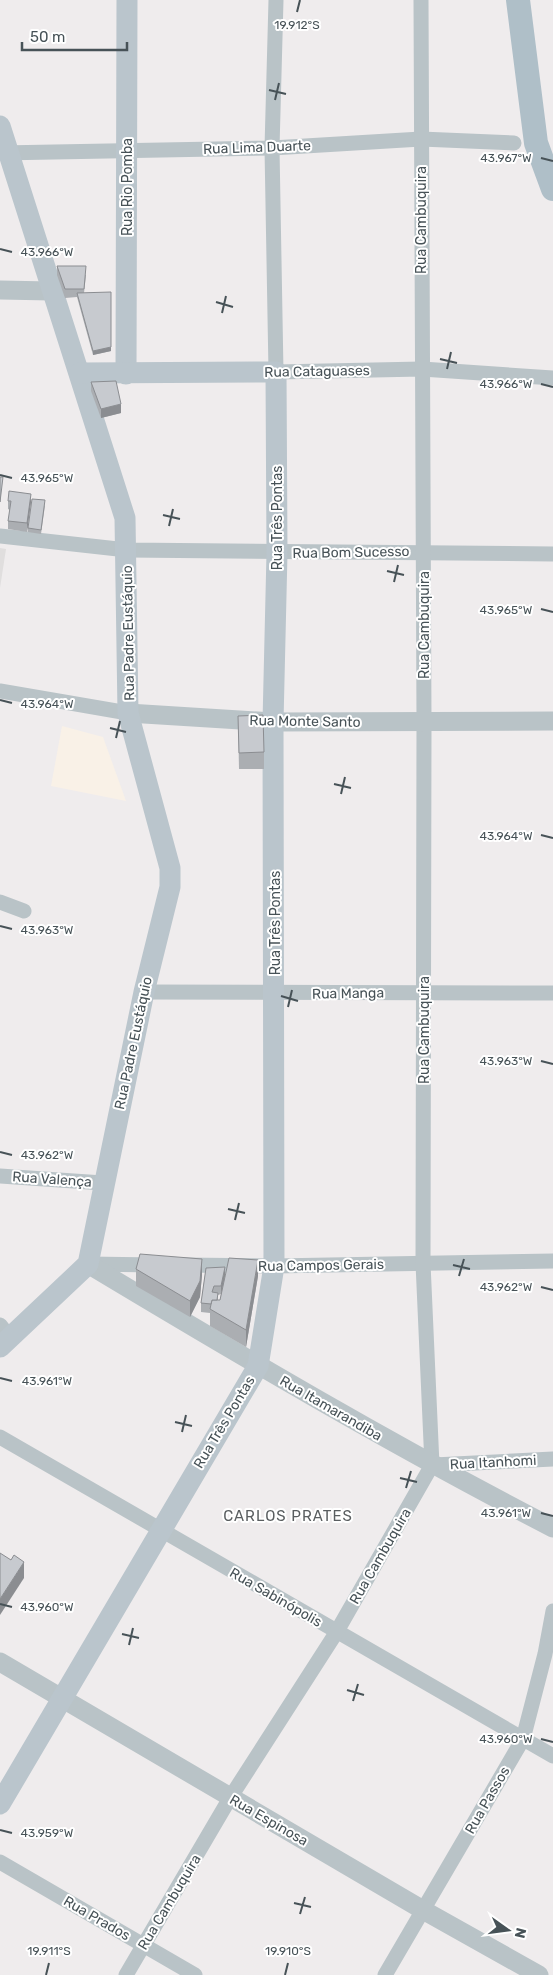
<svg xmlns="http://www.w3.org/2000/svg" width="553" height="1975" font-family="Rubik,sans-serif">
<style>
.commercial{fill:#f9f1e7}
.education{fill:#e0dede}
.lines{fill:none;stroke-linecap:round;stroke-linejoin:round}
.minor{stroke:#b9c3c7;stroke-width:15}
.tertiary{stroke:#b9c3c7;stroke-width:19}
.secondary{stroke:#bac5cc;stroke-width:21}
.primary{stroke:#afbfc8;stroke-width:24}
.wall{fill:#abaeb2;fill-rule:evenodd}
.shaded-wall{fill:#8b8d91}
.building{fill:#c7cacf;stroke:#8b8d91}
.ticks{fill:none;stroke:#475257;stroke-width:2}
.labels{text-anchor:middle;stroke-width:4;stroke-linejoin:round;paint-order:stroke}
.street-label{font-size:14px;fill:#475257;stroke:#fff}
.neighbourhood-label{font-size:15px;letter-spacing:1px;fill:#5a5e60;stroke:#fff}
.ticks-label{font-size:12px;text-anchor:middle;fill:#475257;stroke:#fff;stroke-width:4;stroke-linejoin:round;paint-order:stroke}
</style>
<rect width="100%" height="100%" fill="#efeced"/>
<polygon class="commercial" points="62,726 103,737 126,801 51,786"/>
<polygon class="education" points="0,548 6,549 0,588"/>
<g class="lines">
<g class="minor">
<polyline points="276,0 272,148 276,372 422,369 553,378"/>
<polyline points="0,153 272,148 421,139 514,143"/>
<polyline points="0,536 127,550 553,554"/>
<polyline points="0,691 128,713"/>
<polyline points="0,902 24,911"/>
<polyline points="144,992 553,993"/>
<polyline points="0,1176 103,1183"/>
<polyline points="88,1264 157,1265"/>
<polyline points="182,1265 274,1266 553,1261"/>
<polyline points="0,1325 11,1339"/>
<polyline points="0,1437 553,1756"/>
<polyline points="434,1465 553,1459"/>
<polyline points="0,1862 195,1975"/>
<polyline points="126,1975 230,1798 336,1633 432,1465 423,1263 424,722 421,0"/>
<polyline points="385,1975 523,1739 545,1654 553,1611"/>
</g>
<g class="tertiary">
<polyline points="0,290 51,291"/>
<polyline points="128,713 273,722 553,721"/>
<path d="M88,1264C241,1356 394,1446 553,1528"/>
<polyline points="0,1662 423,1910 539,1975"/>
</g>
<g class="secondary">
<polyline points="0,126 125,518 128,713 170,868 170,887 144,992 88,1264 0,1347"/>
<polyline points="126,374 127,0"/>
<polyline points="0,1804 258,1366 274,1266 273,722 277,553 276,372 80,373"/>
</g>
<polyline class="primary" points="518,0 536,143 553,189"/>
</g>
<g class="wall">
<polygon points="57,266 86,275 84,293 111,351 93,355 77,297 65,298 57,275"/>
<polygon points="91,382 121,413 101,418 91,391"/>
<polygon points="8,501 31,502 27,532 8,529 8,521 10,510 8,509"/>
<polygon points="45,505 41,534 28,532 28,528"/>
<polygon points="238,716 264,752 264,769 239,769"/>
<path d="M206,1268L225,1276H258L246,1347L210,1326V1313L201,1312V1303ZM221,1294L220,1300H218V1295Z"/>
<polygon points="136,1269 202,1275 200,1297 190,1317 136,1286"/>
</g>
<g class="shaded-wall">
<polygon points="111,347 111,351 93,355 93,351"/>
<polygon points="121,404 121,413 101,418 101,409"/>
<polygon points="31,494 31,502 27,532 27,523"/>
<polygon points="202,1259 202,1275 200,1297 190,1317 190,1301"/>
<polygon points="258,1260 258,1276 246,1347 246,1330"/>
<polygon points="225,1267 225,1276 221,1294 221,1286"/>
<polygon points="24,1562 24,1578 0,1615 0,1599"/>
</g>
<g class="building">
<polygon points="57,266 86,266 84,289 65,289"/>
<polygon points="111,292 111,347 93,351 77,293"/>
<polygon points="116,381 121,404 101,409 91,382"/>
<polygon points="0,477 3,477 0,502"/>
<polygon points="9,491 31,494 27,523 8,521 11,501 8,501"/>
<polygon points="32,499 45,500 41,530 28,528"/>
<polygon points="263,715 264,752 239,753 238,716"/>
<polygon points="140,1254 202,1259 200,1281 190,1301 136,1269"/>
<polygon points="229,1258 258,1260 246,1330 210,1309 212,1300 220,1300"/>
<polygon points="225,1267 221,1286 214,1286 212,1292 218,1293 217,1300 212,1300 211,1304 201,1303 206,1268"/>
<polygon points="0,1553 11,1560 14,1555 24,1562 0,1599"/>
</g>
<path class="ticks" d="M297,12L300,0M269,90L286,94M275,100L279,83M541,158L553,161M0,249L12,252M216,302L233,307M222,313L226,296M440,359L457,363M447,369L451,352M541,384L553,387M0,475L12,478M163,515L180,519M169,526L173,509M387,571L404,575M394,582L398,565M541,609L553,612M0,700L12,703M110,728L126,732M116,738L120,721M334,784L351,788M341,794L345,777M541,835L553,838M0,926L12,929M281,996L298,1001M288,1007L292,990M541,1061L553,1064M0,1152L12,1155M228,1209L245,1213M235,1220L239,1203M453,1265L470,1269M459,1276L464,1259M541,1287L553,1290M0,1378L12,1381M175,1422L192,1426M182,1432L186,1415M400,1478L417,1482M406,1488L411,1471M541,1513L553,1516M0,1604L12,1607M122,1634L139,1638M129,1645L133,1628M347,1690L364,1695M353,1701L358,1684M541,1739L553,1742M0,1830L12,1833M294,1903L311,1907M300,1914L305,1897M46,1975L49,1963M285,1975L288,1963"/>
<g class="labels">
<g class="street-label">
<text transform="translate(257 147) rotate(-2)" y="5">Rua Lima Duarte</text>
<text transform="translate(127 187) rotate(-90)" y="5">Rua Rio Pomba</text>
<text transform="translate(421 220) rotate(-90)" y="5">Rua Cambuquira</text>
<text transform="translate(317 371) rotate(-1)" y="5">Rua Cataguases</text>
<text transform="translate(277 518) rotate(-90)" y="5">Rua Três Pontas</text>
<text transform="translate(351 552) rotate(-1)" y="5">Rua Bom Sucesso</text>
<text transform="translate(424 625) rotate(-90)" y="5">Rua Cambuquira</text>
<text transform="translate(128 633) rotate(-91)" y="5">Rua Padre Eustáquio</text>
<text transform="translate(305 721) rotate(1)" y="5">Rua Monte Santo</text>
<text transform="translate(275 923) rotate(-90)" y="5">Rua Três Pontas</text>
<text transform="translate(348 993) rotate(-1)" y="5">Rua Manga</text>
<text transform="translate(424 1030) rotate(-90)" y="5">Rua Cambuquira</text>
<text transform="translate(133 1043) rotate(-78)" y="5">Rua Padre Eustáquio</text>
<text transform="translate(52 1179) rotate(4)" y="5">Rua Valença</text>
<text transform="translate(321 1265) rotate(-1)" y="5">Rua Campos Gerais</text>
<text transform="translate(331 1408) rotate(30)" y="5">Rua Itamarandiba</text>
<text transform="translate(224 1422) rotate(-59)" y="5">Rua Três Pontas</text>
<text transform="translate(493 1462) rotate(-3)" y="5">Rua Itanhomi</text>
<text transform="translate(380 1556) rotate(-60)" y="5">Rua Cambuquira</text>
<text transform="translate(276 1597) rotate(30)" y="5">Rua Sabinópolis</text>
<text transform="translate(487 1800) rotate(-60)" y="5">Rua Passos</text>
<text transform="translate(269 1820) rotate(30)" y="5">Rua Espinosa</text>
<text transform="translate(169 1902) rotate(-59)" y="5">Rua Cambuquira</text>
<text transform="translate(97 1918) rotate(30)" y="5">Rua Prados</text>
</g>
<g class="neighbourhood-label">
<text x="288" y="1521">CARLOS PRATES</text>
</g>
</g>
<g class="ticks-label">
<text x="297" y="29">19.912°S</text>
<text x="506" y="162">43.967°W</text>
<text x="47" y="256">43.966°W</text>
<text x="506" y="388">43.966°W</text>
<text x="47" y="482">43.965°W</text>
<text x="506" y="614">43.965°W</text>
<text x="47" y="708">43.964°W</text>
<text x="506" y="840">43.964°W</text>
<text x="47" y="934">43.963°W</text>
<text x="506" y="1065">43.963°W</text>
<text x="47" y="1159">43.962°W</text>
<text x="506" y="1291">43.962°W</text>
<text x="47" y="1385">43.961°W</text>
<text x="506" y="1517">43.961°W</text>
<text x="47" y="1611">43.960°W</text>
<text x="506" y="1743">43.960°W</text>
<text x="47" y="1837">43.959°W</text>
<text x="49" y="1955">19.911°S</text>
<text x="288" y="1955">19.910°S</text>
</g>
<g transform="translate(508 1930) rotate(104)" stroke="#ffffff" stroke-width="4" paint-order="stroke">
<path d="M0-4L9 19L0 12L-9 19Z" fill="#475257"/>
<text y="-8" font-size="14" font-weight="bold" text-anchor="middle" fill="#475257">N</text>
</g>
<path d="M22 42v8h105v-8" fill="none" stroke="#475257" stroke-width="2.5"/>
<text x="30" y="42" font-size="15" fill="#475257" stroke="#ffffff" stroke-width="4" paint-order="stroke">50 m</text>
</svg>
